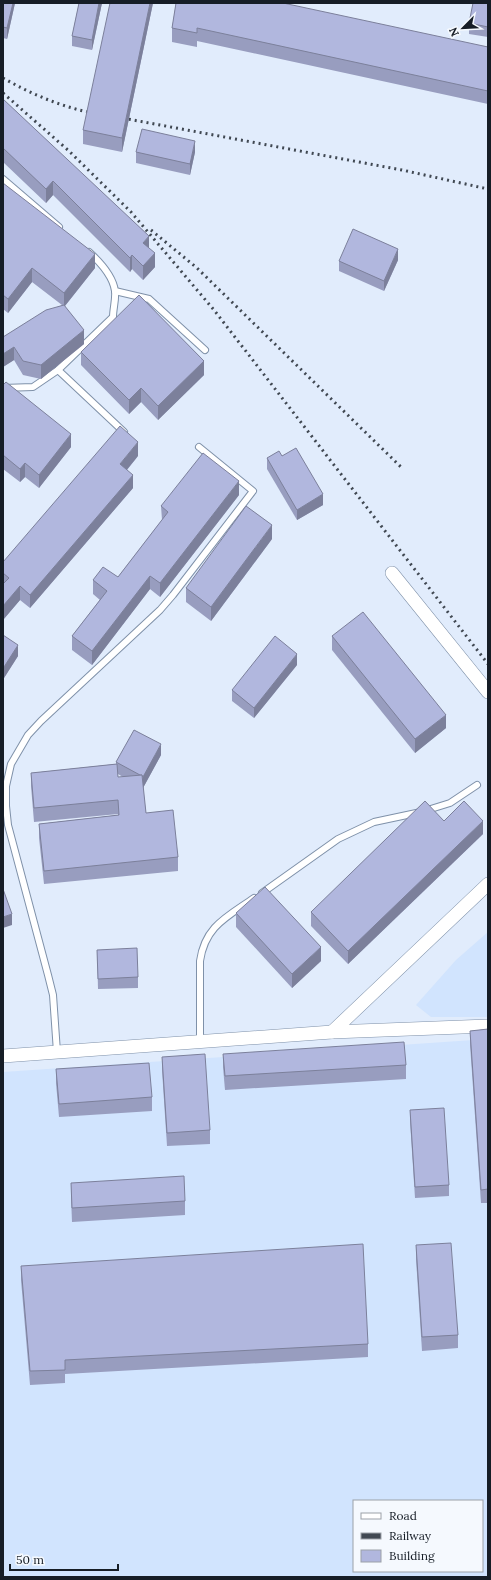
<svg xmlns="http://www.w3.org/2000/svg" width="491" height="1580" font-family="Lora,serif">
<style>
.built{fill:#d1e4fe;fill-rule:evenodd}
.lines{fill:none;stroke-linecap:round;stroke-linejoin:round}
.service-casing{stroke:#7f91a9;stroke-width:8}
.minor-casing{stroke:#7f91a9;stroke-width:14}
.service{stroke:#fff;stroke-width:6}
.minor{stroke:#fff;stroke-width:13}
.rail{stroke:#404852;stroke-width:3;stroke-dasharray:2 4;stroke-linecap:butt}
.wall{fill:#989dbf;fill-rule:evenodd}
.shaded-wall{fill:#7c809b}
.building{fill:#b1b7de;stroke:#7c809b}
</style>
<rect width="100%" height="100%" fill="#e1ecfc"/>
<g class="built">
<polygon points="488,932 488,1017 431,1017 416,1005 456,960"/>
<path d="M488,1039V1577H3V1072ZM354,1501H482V1571H354Z"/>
</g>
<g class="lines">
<defs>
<g id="service">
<polyline points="3,179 59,227"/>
<polyline points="115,291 149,299 205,350"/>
<polyline points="58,370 124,432"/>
<path d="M3,388L33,387L58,370L113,317C113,309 116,299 115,291C113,276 100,262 89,252"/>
<polyline points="262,893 338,839 374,822 421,812 450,803 477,785"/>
<path d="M200,1042V961C205,926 227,917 254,898"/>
<polyline points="57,1052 53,995 48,975 8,825 6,806 6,786 11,764 28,735 41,721 160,610 173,595 253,491 199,447"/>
</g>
<g id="minor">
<polyline points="392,573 488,692"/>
<polyline points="332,1032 488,884"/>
<polyline points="3,1056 332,1032 488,1026"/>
</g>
</defs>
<use href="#service" class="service-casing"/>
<use href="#minor" class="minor-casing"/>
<use href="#service" class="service"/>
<use href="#minor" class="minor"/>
<g class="rail">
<path d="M3,78C33,95 64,108 98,114"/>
<polyline points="3,93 69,151 131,212 214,310 488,664"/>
<polyline points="117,117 402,170 488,189"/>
<polyline points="151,230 197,268 402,468"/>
</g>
</g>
<g class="wall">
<polygon points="3,3 15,3 7,39 3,38"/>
<polygon points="79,3 102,3 92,50 72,46 72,36"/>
<polygon points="153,3 122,152 83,144 83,130"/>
<polygon points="176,3 488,47 488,104 197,41 197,47 172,42 172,28"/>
<polygon points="488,3 488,37 469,34 469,23"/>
<polygon points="3,99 149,248 155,267 143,280 132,269 130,272 53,195 46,203 3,162"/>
<polygon points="136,152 195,152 190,175 136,163"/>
<polygon points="3,183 95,268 65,306 84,344 41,379 23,375 14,360 3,367 3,337 62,305 32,282 8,313 3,309"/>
<polygon points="398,260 384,291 339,271 339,261"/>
<polygon points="81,352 204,375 158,420 141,402 129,414 81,365"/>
<polygon points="3,385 71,447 39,488 25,477 20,482 3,469"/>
<polygon points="138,456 127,470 133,488 30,608 20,600 3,620 3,562"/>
<polygon points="282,456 323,505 297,520 267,469 267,458"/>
<polygon points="239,495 160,597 150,589 92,665 72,650 72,636 100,600 93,594 93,580 118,577 162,520 161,506"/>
<polygon points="272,539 211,621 186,602 186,588"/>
<polygon points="3,635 18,656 4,678 3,677"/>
<polygon points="332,636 446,728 415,753 332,650"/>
<polygon points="297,665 254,718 232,701 232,690"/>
<path d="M161,755L143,788L146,813L178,857V871L44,884L39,838V824L118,815V814L34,822L31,786V773L116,764V762ZM118,774L123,777H118Z"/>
<polygon points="444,821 483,834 348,964 311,926 311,912"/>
<polygon points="236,913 321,961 292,988 236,927"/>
<polygon points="97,950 138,977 138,988 98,989"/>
<polygon points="488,1029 488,1203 481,1203 470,1044 470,1031"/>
<polygon points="223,1054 406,1065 406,1079 225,1090 223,1067"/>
<polygon points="162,1057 210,1130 210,1144 167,1146 162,1070"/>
<polygon points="56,1069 152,1097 152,1111 59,1117 56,1083"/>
<polygon points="410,1110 449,1185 449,1196 415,1198 410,1121"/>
<polygon points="71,1183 185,1201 185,1215 72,1222 71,1197"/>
<polygon points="416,1245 458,1335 458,1348 422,1351 416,1259"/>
<polygon points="21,1266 368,1344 368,1357 65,1374 65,1383 30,1385 21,1280"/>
</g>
<g class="shaded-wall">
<polygon points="13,3 15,3 7,39 7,28"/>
<polygon points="99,3 102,3 92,50 92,40"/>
<polygon points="150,3 153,3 122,152 122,138"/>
<polygon points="195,141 195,152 190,175 190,164"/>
<polygon points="53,181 53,195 46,203 46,189"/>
<polygon points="149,236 149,250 143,243"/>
<polygon points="398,249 398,260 384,291 384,281"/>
<polygon points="155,253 155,267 143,280 143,266"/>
<polygon points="95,254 95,268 64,307 64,293"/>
<polygon points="132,255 132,269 130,272 130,258"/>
<polygon points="32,268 32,282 8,313 8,299"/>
<polygon points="84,330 84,344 41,379 41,365"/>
<polygon points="14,347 14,360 3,367 3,354"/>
<polygon points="204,361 204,375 158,420 158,406"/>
<polygon points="141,388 141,402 129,414 129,400"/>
<polygon points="71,434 71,447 39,488 39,475"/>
<polygon points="138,442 138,456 120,478 120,464"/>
<polygon points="25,463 25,477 20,482 20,469"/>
<polygon points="133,475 133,488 30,608 30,595"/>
<polygon points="239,481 239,495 160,597 160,583"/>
<polygon points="323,494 323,505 297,520 297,510"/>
<polygon points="272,525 272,539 211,621 211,607"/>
<polygon points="150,576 150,589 92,665 92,651"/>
<polygon points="20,586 20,600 3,620 3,606"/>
<polygon points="18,645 18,656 4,678 4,667"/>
<polygon points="297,654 297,665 254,718 254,708"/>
<polygon points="446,715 446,728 415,753 415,739"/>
<polygon points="161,744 161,755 143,788 143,777"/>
<polygon points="483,821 483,834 348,964 348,951"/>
<polygon points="12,914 12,925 3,928 3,917"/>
<polygon points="321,947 321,961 292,988 292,974"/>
</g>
<g class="building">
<polygon points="3,3 13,3 7,28 3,27"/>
<polygon points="79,3 99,3 92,40 72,36"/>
<polygon points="110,3 150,3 122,138 83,130"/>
<polygon points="176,3 283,3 488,47 488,91 197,28 197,33 172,28"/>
<polygon points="473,3 488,3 488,27 469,23"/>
<polygon points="3,99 149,236 143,243 155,253 143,266 132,255 130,258 53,181 46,189 3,148"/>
<polygon points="142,129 195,141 190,164 136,152"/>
<polygon points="3,183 95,254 64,293 32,268 8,299 3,295"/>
<polygon points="353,229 398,249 384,281 339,261"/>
<polygon points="139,295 204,361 158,406 141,388 129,400 81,352"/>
<polygon points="64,305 84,330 41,365 23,361 14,347 3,354 3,337 46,310"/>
<polygon points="6,382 71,434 39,475 25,463 20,469 3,455 3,385"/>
<polygon points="120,426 138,442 120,464 133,475 30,595 20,586 3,606 3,584 9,578 3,573 3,562"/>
<polygon points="296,448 323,494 297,510 267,458 279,451 282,456"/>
<polygon points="203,453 239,481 160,583 150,576 92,651 72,636 107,591 93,580 103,567 118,577 168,512 161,506"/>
<polygon points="246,506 272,525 211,607 186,588"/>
<polygon points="363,612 446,715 415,739 332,636"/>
<polygon points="3,635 18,645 4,667 3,666"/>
<polygon points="275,636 297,654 254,708 232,690"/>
<polygon points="134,730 161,744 143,777 142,776 142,775 140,775 116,762"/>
<polygon points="117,764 118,777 142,775 146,813 173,810 178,857 44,871 39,824 119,815 118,800 34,808 31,773"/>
<polygon points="425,801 444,821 464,801 483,821 348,951 311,912"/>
<polygon points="265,887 321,947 292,974 236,913"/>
<polygon points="3,889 12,914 3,917"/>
<polygon points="137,948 138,977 98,979 97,950"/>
<polygon points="488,1029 488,1189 481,1190 470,1031"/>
<polygon points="404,1042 406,1065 225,1076 223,1054"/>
<polygon points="205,1054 210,1130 167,1133 162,1057"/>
<polygon points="149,1063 152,1097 59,1104 56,1069"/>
<polygon points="444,1108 449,1185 415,1187 410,1110"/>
<polygon points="184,1176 185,1201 72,1208 71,1183"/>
<polygon points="451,1243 458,1335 422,1337 416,1245"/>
<polygon points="363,1244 368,1344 65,1360 65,1370 30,1371 21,1266"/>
</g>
<rect width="491" height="1580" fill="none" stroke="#161d26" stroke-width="8"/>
<rect x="353" y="1500" width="130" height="72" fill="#f5f9fe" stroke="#9ca1a8"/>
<rect x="361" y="1513" width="20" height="6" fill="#ffffff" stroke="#9ca1a8"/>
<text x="389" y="1520" font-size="12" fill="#161d26">Road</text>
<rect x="361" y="1533" width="20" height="6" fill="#404852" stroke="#9ca1a8"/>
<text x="389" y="1540" font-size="12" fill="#161d26">Railway</text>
<rect x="361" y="1550" width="20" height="12" fill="#b1b7de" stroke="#9ca1a8"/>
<text x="389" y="1560" font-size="12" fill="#161d26">Building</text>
<g transform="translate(463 28) rotate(246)" stroke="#f5f9fe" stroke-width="3" paint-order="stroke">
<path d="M0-3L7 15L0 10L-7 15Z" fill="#161d26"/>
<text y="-6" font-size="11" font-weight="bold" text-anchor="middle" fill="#161d26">N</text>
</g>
<path d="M10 1564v6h108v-6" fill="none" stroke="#161d26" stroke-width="2"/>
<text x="16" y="1564" font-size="12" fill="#161d26" stroke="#f5f9fe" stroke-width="3" paint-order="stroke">50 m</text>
</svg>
